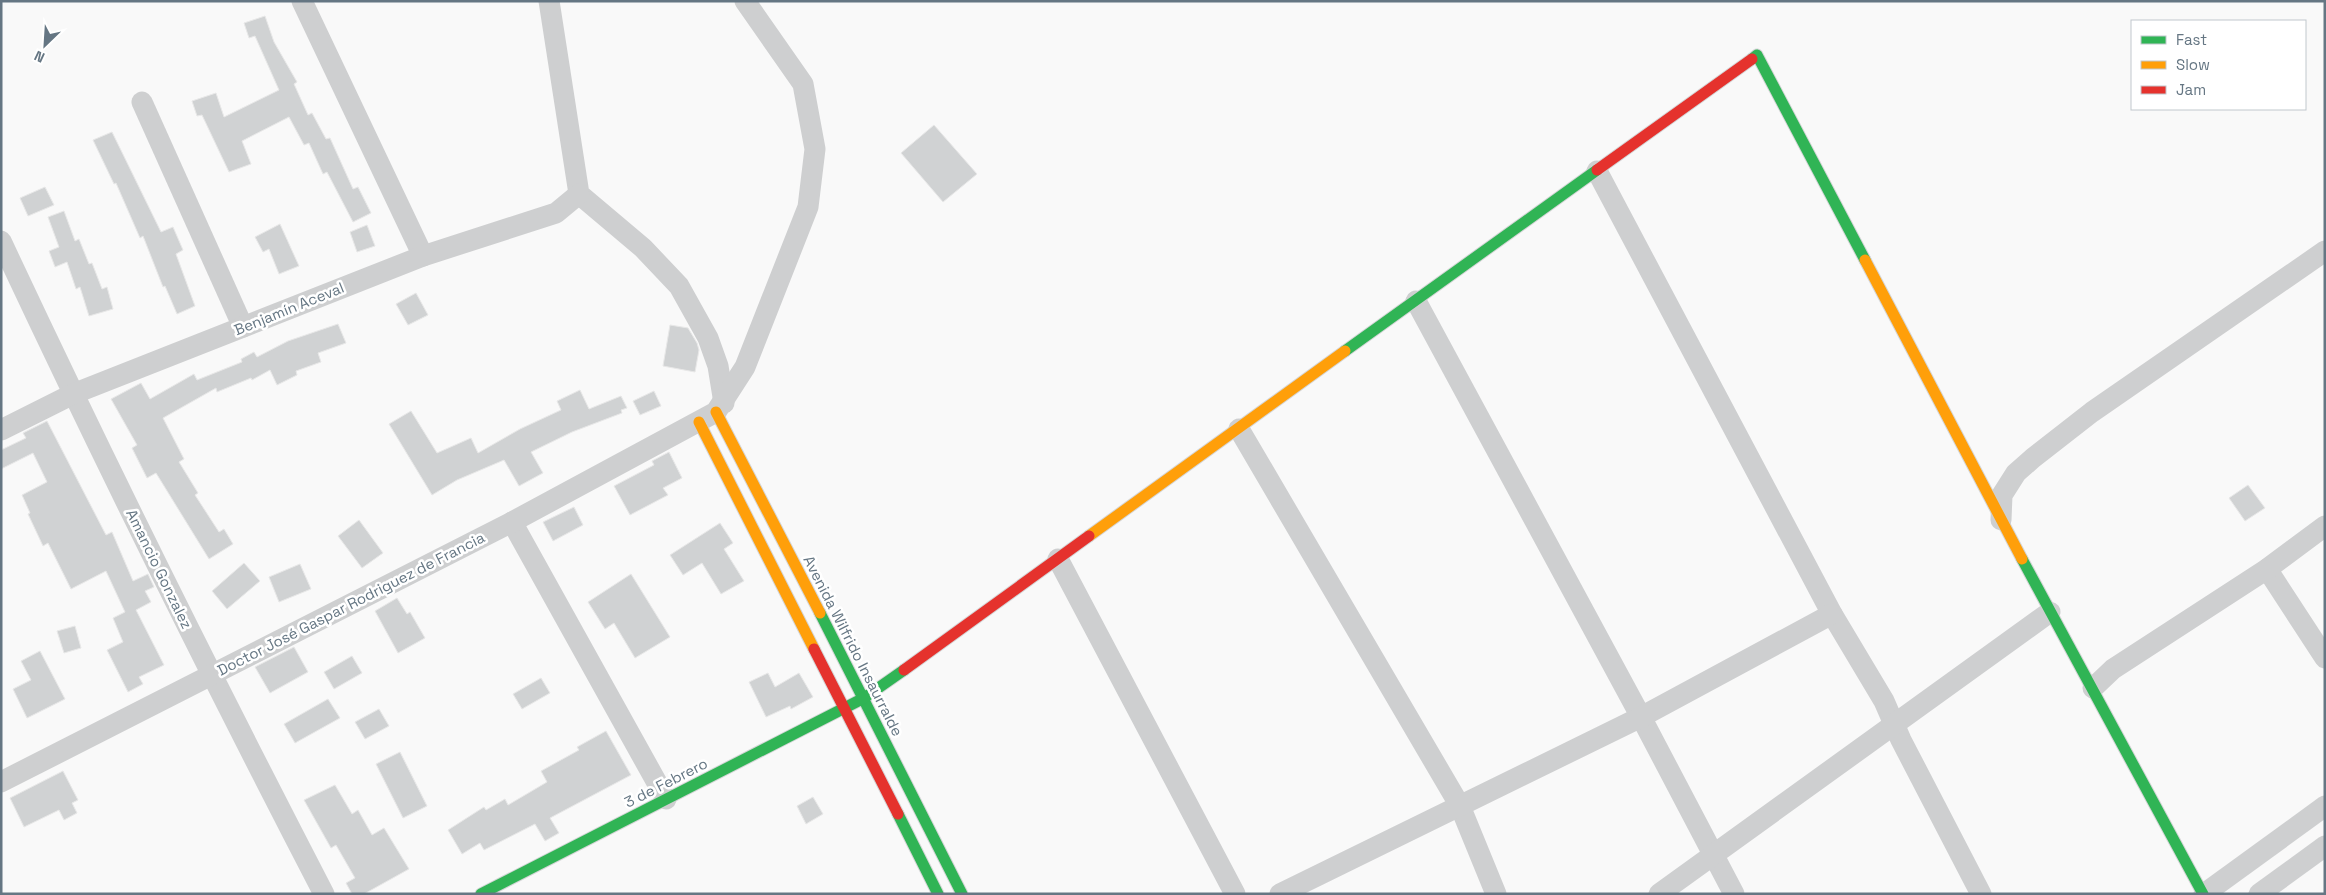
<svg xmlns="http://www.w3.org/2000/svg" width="2326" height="895" font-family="'Space Grotesk',sans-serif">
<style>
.building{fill:#d0d2d3;stroke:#e8e8e8}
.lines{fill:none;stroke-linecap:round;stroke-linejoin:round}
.fast-casing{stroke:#d5d6d7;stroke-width:13}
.slow-casing{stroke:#d5d6d7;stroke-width:13}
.jam-casing{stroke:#d5d6d7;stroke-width:13}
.street{stroke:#cecfd0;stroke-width:21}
.fast{stroke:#30b455;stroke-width:11}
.slow{stroke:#ff9f0a;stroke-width:11}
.jam{stroke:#e5322d;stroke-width:11}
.labels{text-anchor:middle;stroke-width:5;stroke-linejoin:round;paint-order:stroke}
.street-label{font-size:15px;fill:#657683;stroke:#fff}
</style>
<rect width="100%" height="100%" fill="#f9f9f9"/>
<g class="building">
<polygon points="265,16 274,42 297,82 294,84 308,115 312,113 326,139 330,138 353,189 358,187 371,213 353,222 327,172 323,174 309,143 304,145 289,117 242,141 251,164 229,172 202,115 197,116 192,101 216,93 224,117 279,90 255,36 249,38 244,23"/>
<polygon points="934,125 977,174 943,202 901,153"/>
<polygon points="112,132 161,232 173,227 183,250 176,254 195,306 177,314 165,286 163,287 143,236 140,238 116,183 114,184 93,140"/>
<polygon points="45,187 54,205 28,216 20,198"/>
<polygon points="64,211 75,241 79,239 89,264 92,263 102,289 107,287 113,309 89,316 80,287 76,289 67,262 55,267 49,251 59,247 48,217"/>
<polygon points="280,224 299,266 279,274 269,249 263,252 255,237"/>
<polygon points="367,225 375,246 357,252 350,232"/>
<polygon points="416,293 428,315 408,325 396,304"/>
<polygon points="338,324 346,343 318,353 321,362 296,371 297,375 277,385 270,370 252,380 251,378 217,392 216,388 163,418 184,459 179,462 198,493 195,495 219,532 224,529 233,544 209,559 156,473 147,478 132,448 137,445 111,399 141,383 150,399 194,374 197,380 242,362 241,359 254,352 257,357 288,341"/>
<polygon points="670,325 688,328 697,343 699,350 695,372 663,366"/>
<polygon points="580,390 589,409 621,396 627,408 621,410 622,413 572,432 531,452 543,473 519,486 504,460 457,480 432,495 389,424 411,411 437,453 471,438 478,453 520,429 561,410 557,401"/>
<polygon points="654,391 661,406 640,415 633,401"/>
<polygon points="47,421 106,535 112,532 133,581 148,574 154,587 145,591 151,602 136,610 164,665 139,677 143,684 128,692 107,650 123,642 113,618 125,612 106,571 71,589 48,543 43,546 28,514 30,513 22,495 47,482 33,453 1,469 1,450 26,438 23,433"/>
<polygon points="669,452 682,478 663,488 668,495 630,515 614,486 654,465 652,461"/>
<polygon points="2248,485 2265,508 2245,521 2229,498"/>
<polygon points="574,507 583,525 553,541 543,522"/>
<polygon points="359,520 383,553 362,568 338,536"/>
<polygon points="720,523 733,543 724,549 744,581 721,594 702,563 683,575 670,555"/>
<polygon points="244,563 260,581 227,609 212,591"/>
<polygon points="300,564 311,589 279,602 269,577"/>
<polygon points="631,574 670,637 635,658 614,623 605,629 588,602"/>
<polygon points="397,598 407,614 410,612 425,638 398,653 375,611"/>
<polygon points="75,626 81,648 64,653 57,631"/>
<polygon points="294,647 308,672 270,693 255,667"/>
<polygon points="40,651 65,699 27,718 13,689 31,680 21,661"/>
<polygon points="352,656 362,673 334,689 324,672"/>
<polygon points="768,673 775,687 799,673 813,697 791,709 790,706 766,717 749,682"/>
<polygon points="541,678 550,693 522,709 513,694"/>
<polygon points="328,699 340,718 295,743 284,724"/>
<polygon points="379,709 389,726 365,739 355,722"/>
<polygon points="606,731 631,775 550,818 559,833 545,841 535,824 484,850 480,843 462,854 448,830 484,807 486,810 505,799 508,805 547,782 541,771 579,750 577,747"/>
<polygon points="400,752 427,806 403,818 376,764"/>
<polygon points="63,771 78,800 72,803 77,813 64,820 59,810 24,827 10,798"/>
<polygon points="335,785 352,814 358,810 372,835 384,828 409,869 364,894 352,894 346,883 355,878 336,845 331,848 304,800"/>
<polygon points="813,797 823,814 806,824 797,806"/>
</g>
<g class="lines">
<defs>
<g id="fast">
<polyline points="1752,59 1757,55 1865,260"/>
<polyline points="1345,351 1597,170"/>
<polyline points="2022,559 2203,894"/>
<polyline points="820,613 962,894"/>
<polyline points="898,814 938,894"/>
<polyline points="481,894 864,698 904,670"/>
</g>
<g id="slow">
<polyline points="1865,260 2022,559"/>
<polyline points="716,412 820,613"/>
<polyline points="699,422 814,649"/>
<polyline points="1089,536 1345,351"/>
</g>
<g id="jam">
<polyline points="1597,170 1752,59"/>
<polyline points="814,649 898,814"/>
<polyline points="904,670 1089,536"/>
</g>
</defs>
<use href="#fast" class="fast-casing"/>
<use href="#slow" class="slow-casing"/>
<use href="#jam" class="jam-casing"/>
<g class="street">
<polyline points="302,1 423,256"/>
<polyline points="549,1 579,194 643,248 679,286 708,338 718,366 724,403"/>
<polyline points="142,102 243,327"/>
<polyline points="1597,171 1832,614 1884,701 1901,740 1981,894"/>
<path d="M1,241C104,461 212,678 324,894"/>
<polyline points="1416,301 1641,717 1734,894"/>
<polyline points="1239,429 1460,806 1496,894"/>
<polyline points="1,430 73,394 423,256 556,213 579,194"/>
<polyline points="2001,520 2002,495 2016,473 2033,458 2092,412 2325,251"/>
<polyline points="512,522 666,799"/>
<polyline points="1058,559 1235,894"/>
<polyline points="2267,569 2325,658"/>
<polyline points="2093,688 2113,669 2267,569 2325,526"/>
<polyline points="1,782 512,522 716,412 745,367 808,207 815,149 803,84 745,1"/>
<polyline points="1280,894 1641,717 1832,614"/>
<polyline points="1659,894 2050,612"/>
<polyline points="2204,894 2325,806"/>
<polyline points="2259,894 2325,846"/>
</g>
<use href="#fast" class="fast"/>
<use href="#slow" class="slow"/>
<use href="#jam" class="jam"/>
</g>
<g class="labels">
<g class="street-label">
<text transform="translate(289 309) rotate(-22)" y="5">Benjamín Aceval</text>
<text transform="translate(159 569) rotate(64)" y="5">Amancio Gonzalez</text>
<text transform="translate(351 604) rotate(-27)" y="5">Doctor José Gaspar Rodriguez de Francia</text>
<text transform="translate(853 646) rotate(63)" y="5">Avenida Wilfrido Insaurralde</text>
<text transform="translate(666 783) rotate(-27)" y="5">3 de Febrero</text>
</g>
</g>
<rect width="2326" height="895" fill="none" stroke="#657683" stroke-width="5"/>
<rect x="2131" y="20" width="175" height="90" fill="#ffffff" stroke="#c1c8cd"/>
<rect x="2141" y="36" width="25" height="8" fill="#30b455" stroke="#c1c8cd"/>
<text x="2176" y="45" font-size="15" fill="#657683">Fast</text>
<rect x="2141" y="61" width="25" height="8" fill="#ff9f0a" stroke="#c1c8cd"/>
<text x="2176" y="70" font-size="15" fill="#657683">Slow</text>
<rect x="2141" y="86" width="25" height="8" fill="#e5322d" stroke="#c1c8cd"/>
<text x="2176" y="95" font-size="15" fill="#657683">Jam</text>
<g transform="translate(45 45) rotate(205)" stroke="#ffffff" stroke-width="4" paint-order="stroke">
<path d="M0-4L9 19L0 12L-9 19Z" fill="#657683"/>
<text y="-8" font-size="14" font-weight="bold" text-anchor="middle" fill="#657683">N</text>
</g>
</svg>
